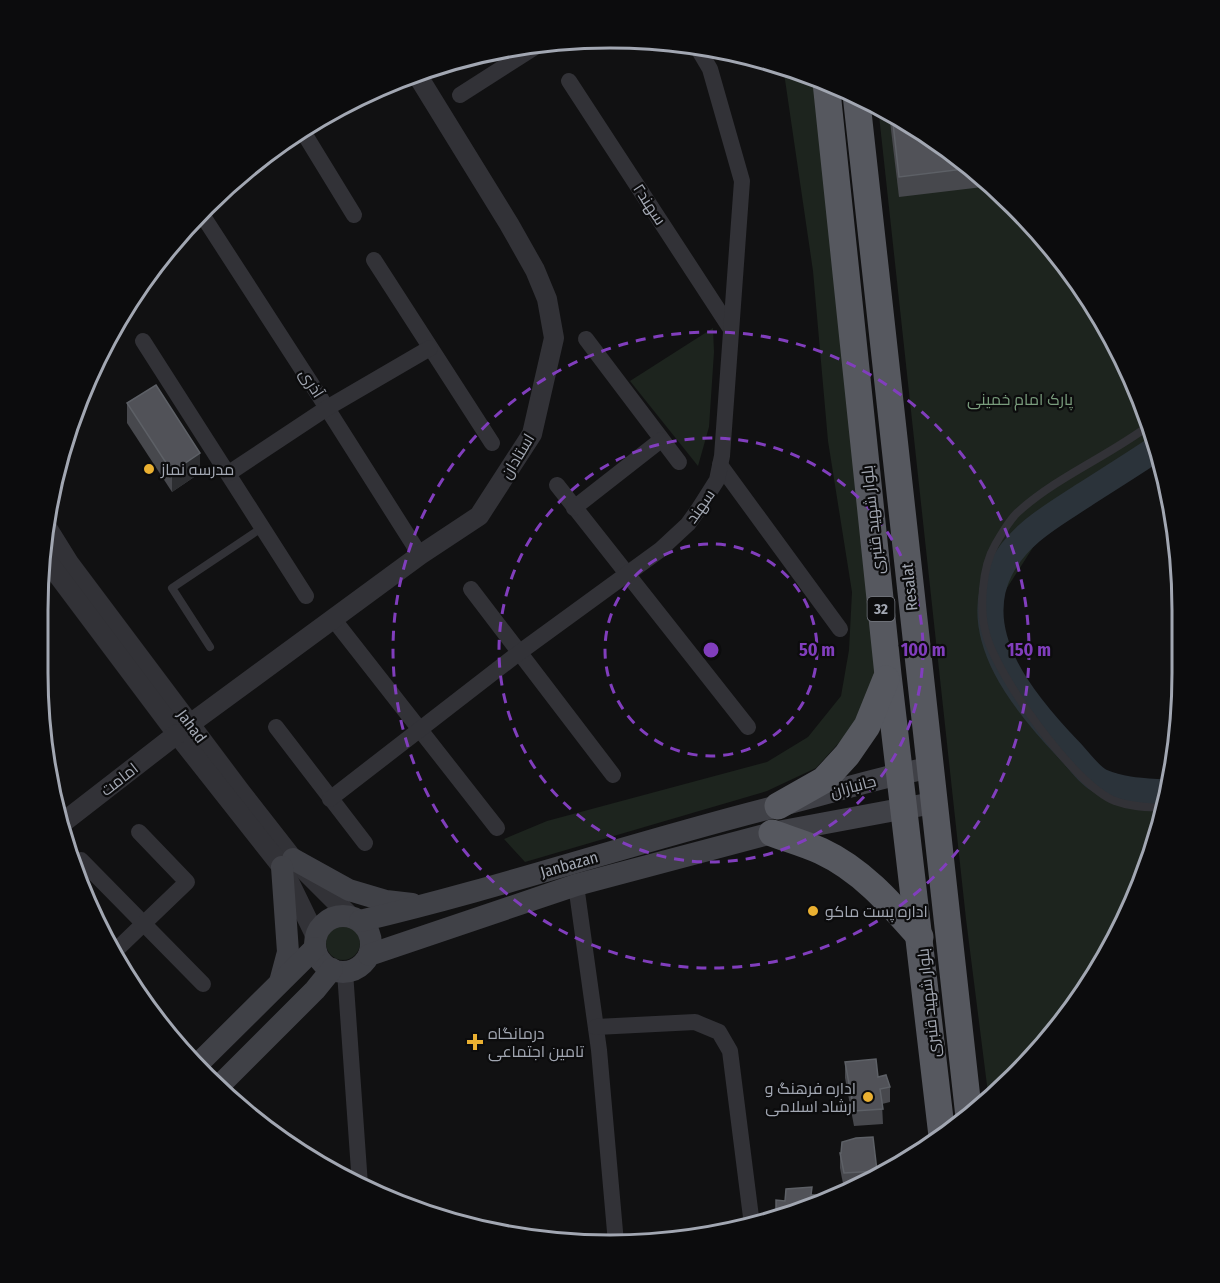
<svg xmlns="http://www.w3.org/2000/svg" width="1220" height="1283" font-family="'Fira Sans Condensed',Cairo,sans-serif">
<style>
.green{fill:#1d241e}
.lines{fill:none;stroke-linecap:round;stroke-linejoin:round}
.river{stroke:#2b333a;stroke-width:26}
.service{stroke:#323237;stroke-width:8}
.minor{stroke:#323237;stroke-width:16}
.tertiary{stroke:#323237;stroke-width:20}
.secondary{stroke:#404147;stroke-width:22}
.trunk{stroke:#56585f;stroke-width:27}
.wall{fill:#47484d}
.shaded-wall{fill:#2d2e31}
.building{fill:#515258;stroke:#5d6066;stroke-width:1.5}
.ring{fill:none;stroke:#813ebd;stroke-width:3;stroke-dasharray:10 8}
.poi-dot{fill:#eab031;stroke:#0c0c0d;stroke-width:2}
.labels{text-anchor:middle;stroke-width:4.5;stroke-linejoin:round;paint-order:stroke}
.shield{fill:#0c0c0d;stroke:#757880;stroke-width:1.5}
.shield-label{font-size:15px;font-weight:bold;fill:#a2a7b2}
.street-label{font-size:16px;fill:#a2a7b2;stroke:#0c0c0d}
.park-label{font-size:16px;fill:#7a9d7d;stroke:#0c0c0d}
.poi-label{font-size:16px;fill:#a2a7b2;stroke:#0c0c0d;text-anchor:start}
.rim{fill:none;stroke:#a2a7b2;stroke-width:3}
.centre{fill:#813ebd;stroke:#0c0c0d;stroke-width:3}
.ring-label{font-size:18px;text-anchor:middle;font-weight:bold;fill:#813ebd;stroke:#0c0c0d;stroke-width:4.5;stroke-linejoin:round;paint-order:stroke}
</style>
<rect width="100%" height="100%" fill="#111112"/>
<g class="green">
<polygon points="783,66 815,78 878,659 874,682 855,725 816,768 767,791 525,862 504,839 547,821 767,762 808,737 841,696 849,650 852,592 828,441 813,271"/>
<polygon points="878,106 959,156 1041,233 1106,324 1152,426 1155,438 1093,480 1048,524 989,616 1039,724 1077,769 1170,788 1139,892 1086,991 989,1101 966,919"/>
<polygon points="713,328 714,352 709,427 698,466 630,381"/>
<circle cx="343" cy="943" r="17"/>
</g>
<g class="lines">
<path class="river" d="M1157,448C1133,464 1109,479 1084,495C1052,516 1018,534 1000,570C967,636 1026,705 1069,750C1078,759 1090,777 1102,782C1123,791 1146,791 1169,793"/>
<g class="service">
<path d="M1151,424C1109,456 1058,476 1018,512C1009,520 1001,535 995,545C982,567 979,610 986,634C997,676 1074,785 1115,801C1131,807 1148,807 1164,808"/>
<polyline points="210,647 172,588 263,527"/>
</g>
<g class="minor">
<polyline points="569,81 730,328"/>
<polyline points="460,95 543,42"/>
<polyline points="302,130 354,215"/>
<polyline points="201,213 318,394 420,555"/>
<polyline points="374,260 492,443"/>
<polyline points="586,339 679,462"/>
<polyline points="143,341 306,596"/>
<polyline points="720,465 840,629"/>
<polyline points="229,473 327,408 430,348"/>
<polyline points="557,485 748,727"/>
<polyline points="574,508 661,440"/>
<polyline points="471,589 613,775"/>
<polyline points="334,620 497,828"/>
<polyline points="276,727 365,843"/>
<polyline points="330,799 520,652 660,550 688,524 698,510 717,480 722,456 742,181 710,69 697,47"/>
<polyline points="81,860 203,984"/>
<polyline points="576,885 599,1050 616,1243"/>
<polyline points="113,953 187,882 139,832"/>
<polyline points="345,972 360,1185"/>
<polyline points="596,1027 695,1022 719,1032 730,1051 752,1225"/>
</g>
<g class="tertiary">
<polyline points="46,526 69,563 240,791 293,859 350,916"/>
<polyline points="42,554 177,734 282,867 316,937"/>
<polyline points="190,724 420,555 479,516 532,434 554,338 547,299 535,270 509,224 416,73"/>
<polyline points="61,824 177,734"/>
</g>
<g class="secondary">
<polyline points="293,859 349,890 386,901 412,904"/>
<circle cx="343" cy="944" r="28"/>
<path d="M360,921C501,888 638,841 778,806C828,794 878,777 929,768"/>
<polyline points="369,955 576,885 772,833 933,803"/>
<polyline points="280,982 288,952 282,867"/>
<polyline points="198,1064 315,948"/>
<polyline points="218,1087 315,990 332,969"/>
</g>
<g class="trunk">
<polyline points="826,82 888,675 942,1136"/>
<polyline points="856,94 969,1117"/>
<polyline points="778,806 824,780 847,755 867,726 886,679"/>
<path d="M772,833C788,839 806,844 821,851C862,870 891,904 920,937"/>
</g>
</g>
<g class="wall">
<polygon points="889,113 959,156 991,186 899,197"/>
<polygon points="127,403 200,473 172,492 127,423"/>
<polygon points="845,1062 878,1077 890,1087 890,1102 882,1104 883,1124 854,1126 845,1078"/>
<polygon points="840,1153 877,1171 877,1178 854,1188 844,1189 840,1168"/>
<polygon points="776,1200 794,1215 776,1219"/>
</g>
<polygon class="shaded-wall" points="200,453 200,473 172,492 172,472"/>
<g class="building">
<polygon points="892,114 959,156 972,168 899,177"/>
<polygon points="156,385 200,453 172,472 127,403"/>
<polygon points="876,1059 878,1077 886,1075 890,1087 880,1089 883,1109 854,1111 845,1062"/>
<polygon points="873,1137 877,1171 844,1173 840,1153 841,1153 842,1142 856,1138"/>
<polygon points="812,1187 811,1195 820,1195 820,1203 794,1215 787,1217 787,1216 776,1214 776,1200 785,1201 786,1189"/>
</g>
<g class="ring">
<circle cx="711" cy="650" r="106"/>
<circle cx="711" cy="650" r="212"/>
<circle cx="711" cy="650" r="318"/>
</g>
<g class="poi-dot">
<circle cx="149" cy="469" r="6"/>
<circle cx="813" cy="911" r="6"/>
<path d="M472 1033h6v6h6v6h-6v6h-6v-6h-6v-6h6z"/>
<circle cx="868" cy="1097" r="6"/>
</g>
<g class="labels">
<rect class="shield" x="867.5" y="597" width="27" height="24" rx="4.5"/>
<g class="shield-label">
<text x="881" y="614">32</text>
</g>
<g class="street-label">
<text transform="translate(650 204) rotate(57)" y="6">سهند۲</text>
<text transform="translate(312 383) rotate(58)" y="6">آذری</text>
<text transform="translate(517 456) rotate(-59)" y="6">استادان</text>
<text transform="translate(700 506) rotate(-55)" y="6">سهند</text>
<text transform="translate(872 520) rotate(-96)" y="6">بلوار شهید قنبری</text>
<text transform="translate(909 587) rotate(-96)" y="6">Resalat</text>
<text transform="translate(192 726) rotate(53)" y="6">Jahad</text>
<text transform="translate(119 779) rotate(-38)" y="6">امامت</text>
<text transform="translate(853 786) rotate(-15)" y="6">جانبازان</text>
<text transform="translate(569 864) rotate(-16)" y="6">Janbazan</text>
<text transform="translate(928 1003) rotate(-96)" y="6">بلوار شهید قنبری</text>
</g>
<g class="park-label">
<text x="1020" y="405">پارک امام خمینی</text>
</g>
<g class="poi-label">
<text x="161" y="475">مدرسه نماز</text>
<text x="825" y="917">اداره پست ماکو</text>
<text x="488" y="1039">درمانگاه<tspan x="488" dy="18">تامین اجتماعی</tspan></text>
<text x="856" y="1094" text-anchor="end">اداره فرهنگ و<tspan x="856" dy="18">ارشاد اسلامی</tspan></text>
</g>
</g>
<path d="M0 0H1220V1283H0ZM610 48H610A562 562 0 0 1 1172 610V673A562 562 0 0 1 610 1235H610A562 562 0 0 1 48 673V610A562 562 0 0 1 610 48Z" fill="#0c0c0d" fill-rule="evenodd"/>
<path class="rim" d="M610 48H610A562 562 0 0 1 1172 610V673A562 562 0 0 1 610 1235H610A562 562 0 0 1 48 673V610A562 562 0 0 1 610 48Z"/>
<circle cx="711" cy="650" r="9" class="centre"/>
<g class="ring-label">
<text x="817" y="656">50 m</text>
<text x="923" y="656">100 m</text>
<text x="1029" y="656">150 m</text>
</g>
</svg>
